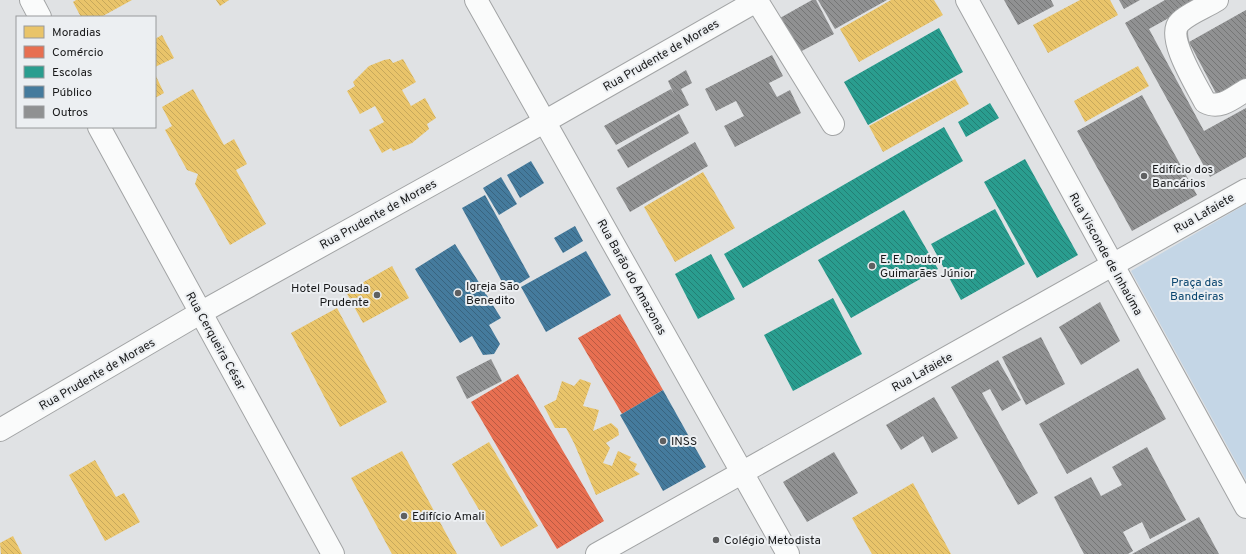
<svg xmlns="http://www.w3.org/2000/svg" width="1246" height="554" font-family="Overpass,sans-serif">
<style>
.park{fill:#c4d6e6}
.homes{fill:url(#homes-back-hatch)}
.shops{fill:url(#shops-back-hatch)}
.schools{fill:url(#schools-back-hatch)}
.public{fill:url(#public-back-hatch)}
.building{fill:url(#building-back-hatch)}
.lines{fill:none;stroke-linecap:round;stroke-linejoin:round}
.minor-casing{stroke:#a2a4a5;stroke-width:24}
.minor{stroke:#fafbfb;stroke-width:22}
.poi-dot{fill:#5f6061;stroke:#eceff2;stroke-width:1.5}
.labels{text-anchor:middle;stroke-width:4;stroke-linejoin:round;paint-order:stroke}
.street-label{font-size:12px;fill:#191a1b;stroke:#eceff2}
.poi-label{font-size:12px;fill:#191a1b;stroke:#eceff2;text-anchor:start}
.park-label{font-size:12px;fill:#0a466f;stroke:#eceff2}
</style>
<defs>
<pattern id="homes-back-hatch" width="6" height="6" patternUnits="userSpaceOnUse"><rect width="6" height="6" fill="#e9c46a"/><path d="M-1 5l2 2M0 0l6 6M5-1l2 2" fill="none" stroke="#c7a85b"/></pattern>
<pattern id="shops-back-hatch" width="6" height="6" patternUnits="userSpaceOnUse"><rect width="6" height="6" fill="#e76f51"/><path d="M-1 5l2 2M0 0l6 6M5-1l2 2" fill="none" stroke="#ba5a42"/></pattern>
<pattern id="schools-back-hatch" width="6" height="6" patternUnits="userSpaceOnUse"><rect width="6" height="6" fill="#2a9d8f"/><path d="M-1 5l2 2M0 0l6 6M5-1l2 2" fill="none" stroke="#237f74"/></pattern>
<pattern id="public-back-hatch" width="6" height="6" patternUnits="userSpaceOnUse"><rect width="6" height="6" fill="#457b9d"/><path d="M-1 5l2 2M0 0l6 6M5-1l2 2" fill="none" stroke="#39647f"/></pattern>
<pattern id="building-back-hatch" width="6" height="6" patternUnits="userSpaceOnUse"><rect width="6" height="6" fill="#909192"/><path d="M-1 5l2 2M0 0l6 6M5-1l2 2" fill="none" stroke="#757676"/></pattern>
</defs>
<rect width="100%" height="100%" fill="#e0e2e4"/>
<polygon class="park" points="1246,204 1246,480 1131,271"/>
<g class="homes">
<polygon points="76,0 132,0 101,17 81,17 73,2"/>
<polygon points="216,0 229,0 220,6"/>
<polygon points="891,0 934,0 943,15 859,62 840,29"/>
<polygon points="1080,0 1110,0 1118,15 1048,53 1033,25"/>
<polygon points="162,35 174,58 155,67 155,39"/>
<polygon points="390,59 393,63 403,59 416,82 402,90 411,106 425,98 436,118 427,124 429,129 412,143 393,151 391,148 382,153 369,130 384,122 375,106 360,114 347,91 355,86 353,82 369,66 384,60"/>
<polygon points="1138,66 1149,86 1085,122 1074,101"/>
<polygon points="155,74 164,93 155,98"/>
<polygon points="955,79 969,104 883,152 869,126"/>
<polygon points="193,89 224,145 234,139 247,164 236,170 266,224 230,245 195,184 198,174 187,170 165,130 172,126 162,107"/>
<polygon points="703,172 735,228 675,262 644,207"/>
<polygon points="392,266 409,298 363,323 346,292"/>
<polygon points="337,308 387,402 340,427 291,333"/>
<polygon points="580,379 591,383 583,406 599,410 593,431 611,423 618,429 619,435 606,443 610,448 603,463 612,466 618,451 631,457 629,460 637,464 634,470 640,474 596,495 574,443 566,428 555,428 544,406 556,400 562,381 574,386"/>
<polygon points="489,442 538,526 501,547 452,464"/>
<polygon points="402,451 457,554 392,554 351,478"/>
<polygon points="95,460 116,497 124,493 140,522 105,541 69,475"/>
<polygon points="913,483 951,554 872,554 852,518"/>
<polygon points="13,536 22,554 1,554 0,543"/>
</g>
<g class="shops">
<polygon points="620,314 663,390 622,414 578,338"/>
<polygon points="518,374 604,521 557,549 471,402"/>
</g>
<g class="schools">
<polygon points="939,28 963,72 868,125 844,82"/>
<polygon points="990,103 999,118 966,137 958,122"/>
<polygon points="944,127 963,161 743,288 724,254"/>
<polygon points="1025,159 1078,255 1037,278 984,182"/>
<polygon points="995,209 1025,264 961,300 931,244"/>
<polygon points="904,210 938,269 851,318 818,260"/>
<polygon points="711,254 735,299 698,319 675,274"/>
<polygon points="833,298 862,354 793,391 764,335"/>
</g>
<g class="public">
<polygon points="531,161 544,183 520,198 507,175"/>
<polygon points="501,177 517,204 499,215 483,188"/>
<polygon points="485,195 530,277 507,291 462,208"/>
<polygon points="575,226 583,241 563,253 554,238"/>
<polygon points="455,244 501,318 489,325 500,344 494,354 483,355 472,336 460,343 415,269"/>
<polygon points="586,251 611,295 546,332 521,287"/>
<polygon points="663,390 706,467 663,491 620,415"/>
</g>
<g class="building">
<polygon points="812,0 816,0 834,34 798,53 780,18"/>
<polygon points="818,0 887,0 835,29"/>
<polygon points="1004,0 1051,0 1054,6 1018,25"/>
<polygon points="1119,0 1140,0 1124,9"/>
<polygon points="1165,0 1201,0 1149,29 1204,131 1246,108 1246,157 1210,177 1125,23"/>
<polygon points="1246,10 1246,84 1219,99 1189,42"/>
<polygon points="772,55 783,76 769,83 777,97 790,90 801,113 735,147 724,126 744,116 736,101 716,111 705,89"/>
<polygon points="686,70 692,83 681,89 689,105 616,145 604,126 671,89 674,94 668,81"/>
<polygon points="1142,95 1197,195 1132,231 1077,131"/>
<polygon points="679,114 689,133 628,168 617,150"/>
<polygon points="695,142 708,166 630,212 616,188"/>
<polygon points="1100,302 1120,341 1081,365 1059,327"/>
<polygon points="1041,337 1065,384 1026,405 1002,357"/>
<polygon points="491,359 502,381 467,399 456,377"/>
<polygon points="998,360 1021,400 1002,411 990,389 982,393 1038,493 1018,505 951,387"/>
<polygon points="1138,368 1166,419 1067,474 1039,424"/>
<polygon points="934,397 958,438 932,453 923,436 901,450 886,425"/>
<polygon points="1147,447 1186,520 1150,539 1142,522 1123,532 1133,551 1128,554 1084,554 1054,497 1091,477 1101,496 1122,485 1112,467"/>
<polygon points="834,452 858,493 807,522 783,482"/>
<polygon points="1199,517 1219,554 1132,554"/>
</g>
<g class="lines">
<defs>
<g id="minor">
<polyline points="31,0 40,17"/>
<polyline points="476,0 788,554"/>
<polyline points="967,0 1246,507"/>
<path d="M1217,0C1206,7 1189,13 1180,22C1165,36 1197,86 1205,102C1220,110 1233,98 1246,90"/>
<polyline points="757,1 833,124"/>
<polyline points="99,127 333,554"/>
<polyline points="0,430 200,313 544,122 758,0"/>
<polyline points="597,554 1246,190"/>
</g>
</defs>
<use href="#minor" class="minor-casing"/>
<use href="#minor" class="minor"/>
</g>
<g class="poi-dot">
<circle cx="1144" cy="176" r="4"/>
<circle cx="872" cy="266" r="4"/>
<circle cx="458" cy="293" r="4"/>
<circle cx="377" cy="295" r="4"/>
<circle cx="663" cy="441" r="4"/>
<circle cx="404" cy="516" r="4"/>
<circle cx="716" cy="540" r="4"/>
</g>
<g class="labels">
<g class="street-label">
<text transform="translate(661 55) rotate(-30)" y="4">Rua Prudente de Moraes</text>
<text transform="translate(1204 213) rotate(-30)" y="4">Rua Lafaiete</text>
<text transform="translate(378 214) rotate(-29)" y="4">Rua Prudente de Moraes</text>
<text transform="translate(1106 254) rotate(61)" y="4">Rua Visconde de Inhaúma</text>
<text transform="translate(632 277) rotate(61)" y="4">Rua Barão do Amazonas</text>
<text transform="translate(216 341) rotate(61)" y="4">Rua Cerqueira César</text>
<text transform="translate(922 372) rotate(-29)" y="4">Rua Lafaiete</text>
<text transform="translate(97 374) rotate(-30)" y="4">Rua Prudente de Moraes</text>
</g>
<g class="poi-label">
<text x="1152" y="173">Edifício dos<tspan x="1152" dy="14">Bancários</tspan></text>
<text x="880" y="263">E. E. Doutor<tspan x="880" dy="14">Guimarães Júnior</tspan></text>
<text x="466" y="290">Igreja São<tspan x="466" dy="14">Benedito</tspan></text>
<text x="369" y="292" text-anchor="end">Hotel Pousada<tspan x="369" dy="14">Prudente</tspan></text>
<text x="671" y="445">INSS</text>
<text x="412" y="520">Edifício Amali</text>
<text x="724" y="544">Colégio Metodista</text>
</g>
<g class="park-label">
<text x="1197" y="286">Praça das<tspan x="1197" dy="14">Bandeiras</tspan></text>
</g>
</g>
<rect x="16" y="16" width="140" height="112" fill="#eceff2" stroke="#989a9c"/>
<rect x="24" y="26" width="20" height="12" fill="#e9c46a" stroke="#989a9c"/>
<text x="52" y="36" font-size="12" fill="#191a1b">Moradias</text>
<rect x="24" y="46" width="20" height="12" fill="#e76f51" stroke="#989a9c"/>
<text x="52" y="56" font-size="12" fill="#191a1b">Comércio</text>
<rect x="24" y="66" width="20" height="12" fill="#2a9d8f" stroke="#989a9c"/>
<text x="52" y="76" font-size="12" fill="#191a1b">Escolas</text>
<rect x="24" y="86" width="20" height="12" fill="#457b9d" stroke="#989a9c"/>
<text x="52" y="96" font-size="12" fill="#191a1b">Público</text>
<rect x="24" y="106" width="20" height="12" fill="#909192" stroke="#989a9c"/>
<text x="52" y="116" font-size="12" fill="#191a1b">Outros</text>
</svg>
